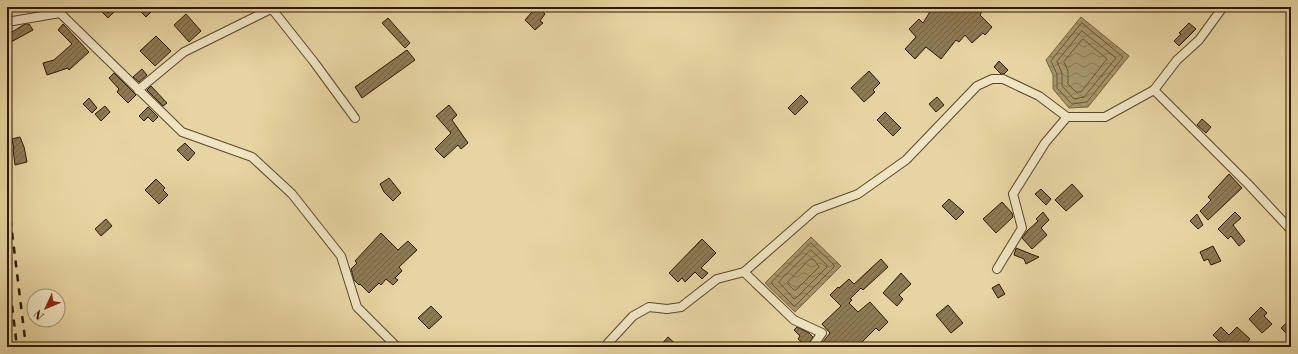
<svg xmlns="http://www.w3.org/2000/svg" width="1298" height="354" font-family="'Libre Bodoni',serif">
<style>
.water{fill:url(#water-waves);stroke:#766340}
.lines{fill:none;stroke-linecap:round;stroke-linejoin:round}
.shore{stroke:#6a5636;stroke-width:1}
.building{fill:url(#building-hatch);stroke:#2d1800}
.minor-casing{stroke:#5b4728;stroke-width:10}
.minor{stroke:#efe4c3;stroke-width:8}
.rail{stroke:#2d1800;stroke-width:2.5;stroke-dasharray:7 7;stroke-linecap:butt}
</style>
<defs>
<pattern id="water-waves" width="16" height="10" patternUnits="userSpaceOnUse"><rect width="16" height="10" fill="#a7956b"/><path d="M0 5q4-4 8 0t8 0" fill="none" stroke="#887956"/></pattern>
<pattern id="building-hatch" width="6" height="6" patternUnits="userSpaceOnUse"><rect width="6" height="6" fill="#8d7a54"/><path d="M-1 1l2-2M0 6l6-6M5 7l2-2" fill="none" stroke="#746343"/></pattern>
</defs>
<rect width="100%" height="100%" fill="#e6d5a2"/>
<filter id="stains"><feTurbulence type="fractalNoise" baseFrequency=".005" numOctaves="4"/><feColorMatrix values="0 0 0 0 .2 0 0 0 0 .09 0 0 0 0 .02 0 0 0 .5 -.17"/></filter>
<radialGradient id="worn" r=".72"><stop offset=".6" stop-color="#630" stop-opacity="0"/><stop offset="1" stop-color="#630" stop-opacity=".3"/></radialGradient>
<g class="water">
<polygon points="1081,17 1129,56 1088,107 1069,108 1053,89 1053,75 1046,60"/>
<polygon points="811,237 841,266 795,312 765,283"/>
</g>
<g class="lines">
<g class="shore">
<polygon points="1082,23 1123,57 1087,102 1072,104 1057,88 1057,74 1051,61"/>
<polygon points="1082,31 1116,58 1084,97 1074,99 1062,86 1062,73 1057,62"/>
<polygon points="1083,39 1107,59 1081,92 1076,92 1068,84 1068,71 1064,62"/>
<polygon points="811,243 834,265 834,267 796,305 794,306 772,284 772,282"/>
<polygon points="811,250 827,265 827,267 796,298 794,299 779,282"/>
<polygon points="810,259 813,259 818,265 819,267 796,290 794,290 788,284 788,282"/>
</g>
</g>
<g class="building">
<polygon points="106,7 119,7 108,18 101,11"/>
<polygon points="136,7 156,7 146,17"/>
<polygon points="536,7 545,7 542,11 545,14 540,21 543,23 535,30 525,20"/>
<polygon points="933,7 984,7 980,15 992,27 985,35 983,33 972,43 965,35 959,42 956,40 941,59 926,47 915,59 905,49 916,37 909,29 919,19 923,23"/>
<polygon points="186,14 201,31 189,42 174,25"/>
<polygon points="388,18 410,43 405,48 382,23"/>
<polygon points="1189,23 1196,29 1179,46 1174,41 1181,34 1179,33"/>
<polygon points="25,24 29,24 33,30 11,42 7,35"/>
<polygon points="63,24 89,52 69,70 68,68 47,75 43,63 54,60 72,44 58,30"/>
<polygon points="156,36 171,51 155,66 140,51"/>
<polygon points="407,50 415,60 362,98 355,87"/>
<polygon points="999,61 1008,70 1004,74 1001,74 994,67"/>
<polygon points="142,69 147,75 139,82 133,77"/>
<polygon points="869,71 880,83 873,90 875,92 864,102 851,88"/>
<polygon points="114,73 136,95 128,103 117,92 119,89 109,78"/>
<polygon points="151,86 167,103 163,106 147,90"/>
<polygon points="801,95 808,102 795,115 788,108"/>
<polygon points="937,97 944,105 936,112 929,104"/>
<polygon points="89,98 97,108 92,113 83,104"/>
<polygon points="449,105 457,115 452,120 468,143 461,149 458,145 444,158 435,149 451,133 436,116"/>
<polygon points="105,106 110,112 101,121 95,114"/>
<polygon points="148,107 158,117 153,122 148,117 144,121 139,116"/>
<polygon points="885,112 901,128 893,136 877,120"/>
<polygon points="1202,119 1211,127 1206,133 1197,125"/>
<polygon points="20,137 24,147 27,162 15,165 13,149 14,149 12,139"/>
<polygon points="185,143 195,153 188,161 177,150"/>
<polygon points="1229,174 1242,188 1208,220 1200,211 1211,200 1208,197"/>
<polygon points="389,178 401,193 393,201 384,192 380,184"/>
<polygon points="156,179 165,188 163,190 168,195 159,204 145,190"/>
<polygon points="1072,184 1083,196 1066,211 1055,200"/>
<polygon points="1041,189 1051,199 1046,205 1035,194"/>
<polygon points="949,199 964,212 956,220 942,206"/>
<polygon points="1002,202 1012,213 1013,217 996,233 983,219"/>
<polygon points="1043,212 1049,220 1041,228 1047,235 1032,249 1022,238 1027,231 1038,221 1036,219"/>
<polygon points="1235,212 1241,218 1233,225 1245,241 1239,246 1231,236 1228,239 1218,229"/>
<polygon points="1197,214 1203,225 1198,229 1190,221"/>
<polygon points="106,219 112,226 101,236 95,229"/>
<polygon points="381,233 398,250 408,241 417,250 399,267 402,271 395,278 398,280 393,285 386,279 381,285 379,283 369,293 360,284 359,285 354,280 351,269 357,263 355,261"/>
<polygon points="702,239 716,253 701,268 708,273 702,279 695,272 685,282 682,278 678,282 669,273"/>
<polygon points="1213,246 1221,261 1211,265 1208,259 1204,261 1200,252"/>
<polygon points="1016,248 1031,254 1039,257 1026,264 1024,259 1014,255"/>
<polygon points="881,259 888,267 863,290 861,288 850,299 852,300 849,303 858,312 870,302 888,322 879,331 876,328 857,347 819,347 830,333 822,324 841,306 830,295 838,287 839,288 849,279 854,284"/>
<polygon points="901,273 911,284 899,295 903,299 897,306 883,293"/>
<polygon points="999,284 1005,294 998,298 992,288"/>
<polygon points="948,305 963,323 951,333 936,315"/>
<polygon points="431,306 442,317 429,329 418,318"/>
<polygon points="1261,307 1267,313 1264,316 1272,324 1262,333 1249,319"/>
<polygon points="1291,319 1291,338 1281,328"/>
<polygon points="797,327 809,333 813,337 807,347 798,339 800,336 794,330"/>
<polygon points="1221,327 1229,335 1237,327 1250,339 1243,347 1225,347 1213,335"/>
<polygon points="668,337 679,347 659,347"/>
</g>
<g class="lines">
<defs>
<g id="minor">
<polyline points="272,9 314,62 355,118"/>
<polyline points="7,22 60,13 182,132 252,157 292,194 341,256 357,307 397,347"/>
<polyline points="138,90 184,52 275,7"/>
<polyline points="1154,90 1249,185 1291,230"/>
<polyline points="997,269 1022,228 1013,194 1045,143 1067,117"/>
<polyline points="744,272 794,320 822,333 812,347"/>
<polyline points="606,347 608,343 633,316 649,307 667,309 681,307 717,279 744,272 815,210 858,194 906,160 977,86 992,79 1003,79 1039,96 1067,117 1105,117 1154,90 1177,60 1199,40 1223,7"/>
</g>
</defs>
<use href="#minor" class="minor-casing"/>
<use href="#minor" class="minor"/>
<g class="rail">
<polyline points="7,191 26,347"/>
<polyline points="7,264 17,347"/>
</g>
</g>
<rect width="1298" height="354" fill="none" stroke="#e6d5a2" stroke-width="24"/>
<rect x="8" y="8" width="1282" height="338" fill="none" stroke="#2d1800" stroke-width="2"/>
<rect x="12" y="12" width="1274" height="330" fill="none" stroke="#2d1800"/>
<g transform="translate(46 308) rotate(226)"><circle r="19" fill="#efe4c3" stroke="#a19275"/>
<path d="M0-3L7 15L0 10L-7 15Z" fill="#8f2418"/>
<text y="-6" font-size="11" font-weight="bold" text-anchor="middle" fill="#2d1800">N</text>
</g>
<rect width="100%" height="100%" filter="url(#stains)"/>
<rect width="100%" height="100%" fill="url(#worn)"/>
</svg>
